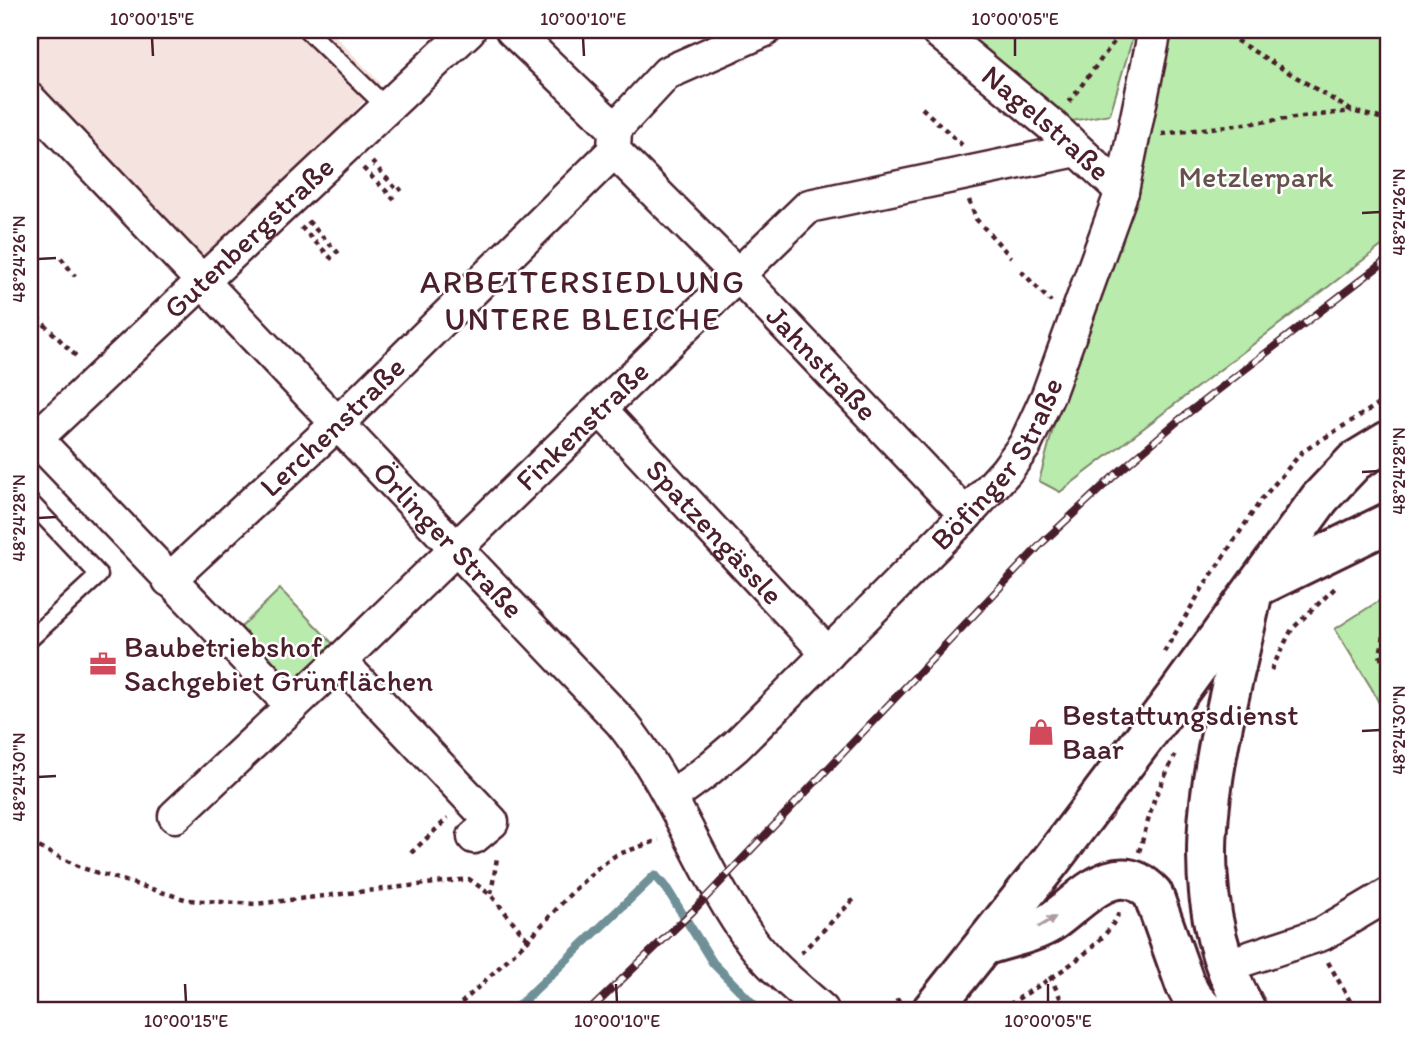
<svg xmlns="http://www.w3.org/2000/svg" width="1418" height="1040" font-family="Itim,sans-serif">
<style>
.built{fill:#f4e3de}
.green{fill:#b8ebac;stroke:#81856c;stroke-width:2}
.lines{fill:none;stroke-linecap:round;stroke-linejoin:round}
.stream{stroke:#709098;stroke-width:9}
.lane-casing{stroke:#4a1f2b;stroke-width:21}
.street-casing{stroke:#4a1f2b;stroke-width:37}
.secondary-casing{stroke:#4a1f2b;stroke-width:44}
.path{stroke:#4a1f2b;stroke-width:4.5;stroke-dasharray:5 5;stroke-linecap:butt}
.lane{stroke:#fff;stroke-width:16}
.street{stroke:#fff;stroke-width:32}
.secondary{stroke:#fff;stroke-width:38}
.rail-casing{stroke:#4a1f2b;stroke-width:8}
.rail{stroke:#fff;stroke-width:5;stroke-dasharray:16;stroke-linecap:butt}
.oneway{fill:#ae9aa0}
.ticks{fill:none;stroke:#4a1f2b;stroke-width:2.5}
.labels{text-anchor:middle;stroke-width:5;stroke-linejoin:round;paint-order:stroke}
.street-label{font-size:30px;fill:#4a1f2b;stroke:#fff}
.park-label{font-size:30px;fill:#66524b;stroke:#fff}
.poi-label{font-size:30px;fill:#4a1f2b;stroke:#fff;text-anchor:start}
.neighbourhood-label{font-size:32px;letter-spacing:2px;fill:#4a1f2b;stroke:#fff}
.neatline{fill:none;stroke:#4a1f2b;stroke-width:2.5}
.ticks-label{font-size:18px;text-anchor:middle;fill:#4a1f2b}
</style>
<rect width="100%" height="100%" fill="#fff"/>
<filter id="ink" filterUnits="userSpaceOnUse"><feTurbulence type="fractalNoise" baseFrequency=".0143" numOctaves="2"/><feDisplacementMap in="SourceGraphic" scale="14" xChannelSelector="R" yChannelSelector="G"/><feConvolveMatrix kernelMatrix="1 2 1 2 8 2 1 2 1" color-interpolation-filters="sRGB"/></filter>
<g filter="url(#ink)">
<polygon class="built" points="30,30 330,30 380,83 345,122 201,258 30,80"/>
<g class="green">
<polygon points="936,30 1135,30 1110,114 1051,125"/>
<polygon points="1160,30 1388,30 1388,241 1060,492 1039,481"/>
<polygon points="280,589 337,648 296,683 286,680 237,631"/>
<polygon points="1388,595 1388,721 1372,689 1335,629"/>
</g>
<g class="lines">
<polyline class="stream" points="514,1010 655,875 667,889 713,963 759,1010"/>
<defs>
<g id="lane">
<polyline points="307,30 387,108"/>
<polyline points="30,31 31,30"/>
<polyline points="30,502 99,575 30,639"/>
</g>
<g id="street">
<path id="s1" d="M512,30L615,129L614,151L738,275L966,515"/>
<path id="s2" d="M936,30L1051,125L1122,191"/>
<path id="s3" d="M30,100L621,722C676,789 701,873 753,943C773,969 799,989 822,1010"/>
<polyline points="615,129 667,73 765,30"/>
<path id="s4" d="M600,409L828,654"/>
<polyline points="36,439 292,706"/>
<path id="s5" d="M30,444L469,30"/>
<path id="s6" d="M169,580L337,424L614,151"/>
<polyline points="340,661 492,822 474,837"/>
<path id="s7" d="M671,797L704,773L736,746L966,515L1006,471L1025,445L1048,395L1122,191L1155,30"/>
<path id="s8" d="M175,816L340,661L809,206L1077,150"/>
<polyline points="1225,966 1322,934 1388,895"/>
</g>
<g id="secondary">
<polyline points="1259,586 1388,523"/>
<path d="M984,946C1005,938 1031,935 1051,922C1080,903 1115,854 1153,894L1185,984L1192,997L1204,1010"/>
<polyline points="932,1010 1050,862 1176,696 1320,498 1355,461 1388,441"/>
<path d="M1246,1010C1171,879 1222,737 1251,600"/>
</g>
</defs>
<use href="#lane" class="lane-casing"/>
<use href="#street" class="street-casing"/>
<use href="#secondary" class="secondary-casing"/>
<g class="path">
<polyline points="1219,30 1352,111 1388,120"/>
<polyline points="1069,102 1123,30"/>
<polyline points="922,108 962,145"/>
<polyline points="1162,134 1352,111"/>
<polyline points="372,162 398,191 402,188"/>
<polyline points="363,168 393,198 391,200"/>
<polyline points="969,200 976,219 1011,257"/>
<polyline points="308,221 337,252 341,249"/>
<polyline points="301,227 331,258 328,261"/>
<polyline points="61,258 75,276"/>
<polyline points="1021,271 1051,302"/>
<polyline points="37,317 78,358"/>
<polyline points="1388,616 1380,655 1388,677"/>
<polyline points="1164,652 1202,589 1261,500 1302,452 1388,398"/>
<polyline points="1271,670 1292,629 1336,587"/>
<polyline points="30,843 82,868 188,900 256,904 469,879 491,895 528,940"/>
<polyline points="1139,852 1155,797 1175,755"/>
<polyline points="411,853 448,818"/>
<polyline points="491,894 497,858"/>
<polyline points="801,953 855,898"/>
<polyline points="1328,962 1355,1010"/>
<polyline points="1050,976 1066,1010"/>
<polyline points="454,1010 528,940 574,890 600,866 616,855 659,840"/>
<polyline points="890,1010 898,1000 901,1002"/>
<path d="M1001,1010C1037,985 1101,953 1119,913"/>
</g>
<use href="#lane" class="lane"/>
<use href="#street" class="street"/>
<use href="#secondary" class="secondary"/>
<defs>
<polyline id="rail" points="590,1010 693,911 1043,542 1114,476 1179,420 1388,259"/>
</defs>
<use href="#rail" class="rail-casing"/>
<use href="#rail" class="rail"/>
</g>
<defs><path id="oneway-solid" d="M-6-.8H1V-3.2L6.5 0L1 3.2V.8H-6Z" transform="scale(1.75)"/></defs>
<use class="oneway" href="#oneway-solid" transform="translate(1047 922) rotate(-31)"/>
</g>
<path class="ticks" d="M152,38L153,56M583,38L584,56M1015,38V56M1362,213L1380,212M38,259L56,258M1362,472L1380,471M38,518L56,517M1362,731L1380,730M38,777L56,776M185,984L186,1002M616,984L617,1002M1048,984V1002"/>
<defs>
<symbol id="office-bare" viewBox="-9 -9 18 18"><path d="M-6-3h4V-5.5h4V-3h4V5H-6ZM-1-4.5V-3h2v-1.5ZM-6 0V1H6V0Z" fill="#d1495b" stroke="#fff" stroke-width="2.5" paint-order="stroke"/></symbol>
<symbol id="shop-bare" viewBox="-9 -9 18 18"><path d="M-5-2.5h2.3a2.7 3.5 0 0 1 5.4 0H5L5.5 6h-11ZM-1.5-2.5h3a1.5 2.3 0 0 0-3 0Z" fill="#d1495b" stroke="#fff" stroke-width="2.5" paint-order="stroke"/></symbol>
</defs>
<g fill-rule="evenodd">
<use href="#office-bare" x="84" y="645" width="38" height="38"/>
<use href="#shop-bare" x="1022" y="713" width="38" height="38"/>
</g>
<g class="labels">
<g class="street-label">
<text dy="10" stroke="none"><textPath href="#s2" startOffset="144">Nagelstraße</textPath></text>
<text dy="10" stroke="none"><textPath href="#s5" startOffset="301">Gutenbergstraße</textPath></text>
<text dy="10" stroke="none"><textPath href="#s1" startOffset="462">Jahnstraße</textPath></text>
<text dy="10" stroke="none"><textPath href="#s6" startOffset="224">Lerchenstraße</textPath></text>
<text dy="10" stroke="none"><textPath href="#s8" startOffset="564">Finkenstraße</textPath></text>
<text dy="10" stroke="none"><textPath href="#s7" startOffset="469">Böfinger Straße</textPath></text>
<text dy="10" stroke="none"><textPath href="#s4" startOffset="168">Spatzengässle</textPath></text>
<text dy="10" stroke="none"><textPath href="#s3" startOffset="607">Örlinger Straße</textPath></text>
</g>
<g class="park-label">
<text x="1256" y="187">Metzlerpark</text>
</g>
<g class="poi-label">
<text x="124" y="657">Baubetriebshof<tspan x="124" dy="34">Sachgebiet Grünflächen</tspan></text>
<text x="1062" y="725">Bestattungsdienst<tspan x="1062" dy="34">Baar</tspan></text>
</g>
<g class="neighbourhood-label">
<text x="583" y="293">ARBEITERSIEDLUNG<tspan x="583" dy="37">UNTERE BLEICHE</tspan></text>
</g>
</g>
<rect width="1418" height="1040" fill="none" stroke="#fff" stroke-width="77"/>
<rect x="38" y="38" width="1342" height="964" class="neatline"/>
<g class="ticks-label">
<text x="152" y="25">10°00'15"E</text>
<text x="583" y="25">10°00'10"E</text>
<text x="1015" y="25">10°00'05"E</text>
<text transform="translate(1399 212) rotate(-90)" y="6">48°24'26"N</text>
<text transform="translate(19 259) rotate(-90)" y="6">48°24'26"N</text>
<text transform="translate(1399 471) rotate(-90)" y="6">48°24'28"N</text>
<text transform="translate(19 518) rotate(-90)" y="6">48°24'28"N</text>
<text transform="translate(1399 730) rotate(-90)" y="6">48°24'30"N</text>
<text transform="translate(19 777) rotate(-90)" y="6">48°24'30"N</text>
<text x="186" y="1027">10°00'15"E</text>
<text x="617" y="1027">10°00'10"E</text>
<text x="1048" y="1027">10°00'05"E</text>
</g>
</svg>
